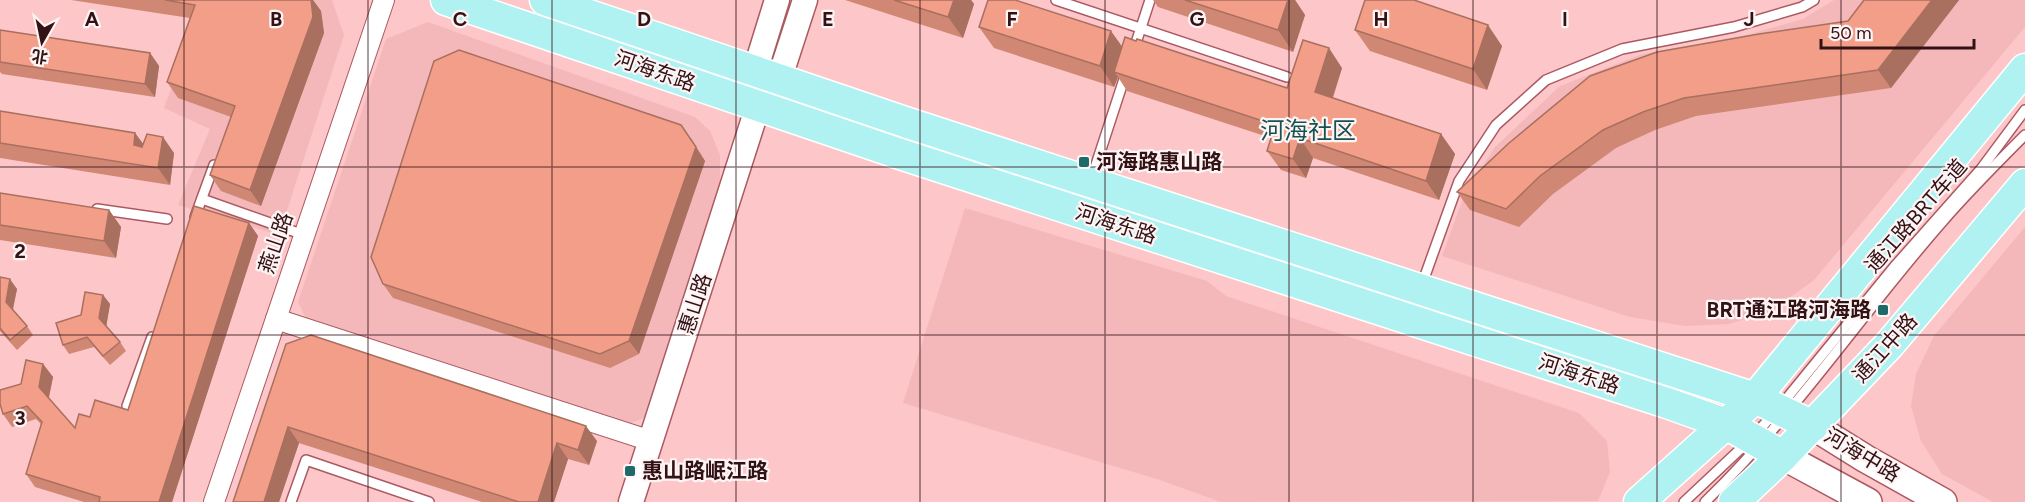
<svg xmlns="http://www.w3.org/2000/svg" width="2025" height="502" font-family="Figtree,'Noto Sans SC',sans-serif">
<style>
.built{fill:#f4b8bb}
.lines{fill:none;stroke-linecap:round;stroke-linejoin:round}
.service-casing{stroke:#ab5a61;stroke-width:12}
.minor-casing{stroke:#ab5a61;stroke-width:22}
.tertiary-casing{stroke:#ab5a61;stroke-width:27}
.secondary-casing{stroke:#ab5a61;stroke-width:30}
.primary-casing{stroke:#fff;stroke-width:33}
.service{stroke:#fff;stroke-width:9}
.minor{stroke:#fff;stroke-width:20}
.tertiary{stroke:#fff;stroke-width:24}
.secondary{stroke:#fff;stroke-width:27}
.primary{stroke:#b0f1f1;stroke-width:30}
.wall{fill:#d08875}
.shaded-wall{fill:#a96f5f}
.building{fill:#f29e88;stroke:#a96f5f;stroke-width:1.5}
.grid{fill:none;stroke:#331216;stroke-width:1.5;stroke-opacity:0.55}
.poi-dot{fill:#1d6a6a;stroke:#fef4f4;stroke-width:2}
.labels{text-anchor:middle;stroke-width:4.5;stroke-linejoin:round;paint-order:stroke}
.street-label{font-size:21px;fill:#331216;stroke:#fef4f4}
.poi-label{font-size:21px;font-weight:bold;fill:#331216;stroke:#fef4f4;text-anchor:start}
.quarter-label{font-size:24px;fill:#145151;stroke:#fef4f4}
.grid-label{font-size:20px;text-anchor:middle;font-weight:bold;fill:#331216;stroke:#fef4f4;stroke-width:4.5;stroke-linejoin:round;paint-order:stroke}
</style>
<rect width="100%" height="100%" fill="#fdc6c8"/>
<g class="built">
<polygon points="204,0 332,0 344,35 279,235 178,205 210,129 164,108"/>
<polygon points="1834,0 2025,0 2025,27 1814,280 1773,310 1729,324 1685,326 1630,317 1442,256 1465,193 1495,147 1560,86 1642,54 1743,36 1803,19"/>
<polygon points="428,22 695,117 710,131 720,155 720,187 647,417 620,427 309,325 298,302 386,39"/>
<polygon points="965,208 1207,281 1226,296 1579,413 1607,441 1610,472 1598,501 1221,502 1160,480 903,403"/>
<polygon points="2025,227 2025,502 1993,502 1942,474 1921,441 1911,406 1916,374 1934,336"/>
</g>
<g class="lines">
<defs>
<g id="service">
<polyline points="1056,0 1287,77"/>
<polyline points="1134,49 1150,0"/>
<polyline points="1091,180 1126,73"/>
<polyline points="202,199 304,235"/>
<polyline points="97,209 167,219"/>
<polyline points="195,217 214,165"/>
<polyline points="1421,287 1459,181 1496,125 1546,80 1622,49 1734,27 1802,7 1814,0"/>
<polyline points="127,406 152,337"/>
<polyline points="291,502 306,460 429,502"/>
<polyline points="1684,502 1751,439 1778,409 1894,267 1981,169 2025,110"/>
<path d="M1705,502C1794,416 1862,313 1943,221C1969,191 1997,163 2025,135"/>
</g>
<g id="minor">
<polyline points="276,319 651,441"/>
<polyline points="214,502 384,0"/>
</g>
<g id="tertiary">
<polyline points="756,88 755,71 777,0"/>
<polyline points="631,502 758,106 779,80 805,0"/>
</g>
<g id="secondary">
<polyline points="1813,426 1866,459 1943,502"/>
<polyline points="1783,456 1868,502"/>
</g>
<g id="primary">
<polyline points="446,0 897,153 1667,403 1726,424 1783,456"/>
<polyline points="545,0 908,123 1755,398 1813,426"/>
<polyline points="1639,502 1755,398 2025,69"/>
<polyline points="1734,502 1783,456 1889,345 2025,184"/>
</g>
</defs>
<use href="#service" class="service-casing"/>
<use href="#minor" class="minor-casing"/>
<use href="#tertiary" class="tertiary-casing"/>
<use href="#secondary" class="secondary-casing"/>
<use href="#primary" class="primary-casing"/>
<use href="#service" class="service"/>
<use href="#minor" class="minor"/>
<use href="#tertiary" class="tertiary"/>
<use href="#secondary" class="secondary"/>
<use href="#primary" class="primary"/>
</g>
<g class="wall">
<polygon points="71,0 313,0 321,11 324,33 261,206 221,191 210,175 231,117 178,98 167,82 190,18"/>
<polygon points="845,0 971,0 974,4 963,38"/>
<polygon points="1153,0 1295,0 1305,15 1293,52 1158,7"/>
<polygon points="1864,0 1959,0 1891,88 1696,116 1655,130 1616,148 1553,194 1519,227 1470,210 1457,192 1848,21"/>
<polygon points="979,27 1122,47 1287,88 1342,68 1333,98 1441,134 1455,154 1439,200 1313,158 1306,178 1281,170 1267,151 1271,138 1127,91 1118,77 1114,87 994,48"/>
<polygon points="0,30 150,53 159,66 155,97 2,74 0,72"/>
<polygon points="1355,30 1502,46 1487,90 1370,51"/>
<polygon points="0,111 135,133 143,144 174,153 170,185 0,158"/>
<polygon points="691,138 705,161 639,354 610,368 393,298 383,284"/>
<polygon points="0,193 109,210 121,227 116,258 0,240"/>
<polygon points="249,223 258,236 172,502 84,502 35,487 26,474 41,424 36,419 12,427 3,414 21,384 43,364 53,377 49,398 75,428 90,417 128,410"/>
<polygon points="0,277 17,289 13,310 27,326 33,335 17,350 0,331"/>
<polygon points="103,295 110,304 106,326 120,342 126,351 110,365 94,347 69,354 63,345 81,315"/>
<polygon points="286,344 597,441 589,465 568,459 554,502 482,502 299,443 279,502 233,502"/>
</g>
<g class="shaded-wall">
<polygon points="311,0 313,0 321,11 324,33 261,206 250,190"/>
<polygon points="954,0 971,0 974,4 963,38 948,17"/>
<polygon points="1288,0 1295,0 1305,15 1293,52 1278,30"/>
<polygon points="1932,0 1959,0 1891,88 1878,70"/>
<polygon points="1488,25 1502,46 1487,90 1473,69"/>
<polygon points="1111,31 1126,52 1114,72 1118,77 1114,87 1100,66"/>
<polygon points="1329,48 1342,68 1328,111 1315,92"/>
<polygon points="150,53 159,66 155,97 145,84"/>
<polygon points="681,125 705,161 639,354 629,341"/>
<polygon points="135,133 147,149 134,145"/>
<polygon points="1441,134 1455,154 1439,200 1426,181"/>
<polygon points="163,137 174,153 170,185 158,168"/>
<polygon points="1300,138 1313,158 1306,178 1293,159"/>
<polygon points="109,210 121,227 116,258 104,241"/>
<polygon points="249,223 258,236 172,502 159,502"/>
<polygon points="10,279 17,289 12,312 6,302"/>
<polygon points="103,295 110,304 106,328 99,318"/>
<polygon points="43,364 53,377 48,400 39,387"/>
<polygon points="586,426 597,441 589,465 578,450"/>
<polygon points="288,427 299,443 279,502 264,502"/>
<polygon points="557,443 568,459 554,502 538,502"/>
</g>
<g class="building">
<polygon points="165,0 311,0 313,17 250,190 210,175 235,106 167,82 195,5"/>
<polygon points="894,0 954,0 948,17"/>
<polygon points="988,0 1015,0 1111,31 1100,66 979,27"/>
<polygon points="1185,0 1288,0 1278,30"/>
<polygon points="1365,0 1414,0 1488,25 1473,69 1355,30"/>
<polygon points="1864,0 1932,0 1878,70 1684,98 1643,112 1603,130 1540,176 1506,209 1457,192 1509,143 1590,76 1657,52 1759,34 1848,21"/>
<polygon points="0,30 150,53 145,84 0,62"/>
<polygon points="1125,37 1136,41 1137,39 1287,88 1303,40 1329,48 1315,92 1441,134 1426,181 1300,138 1293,159 1267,151 1275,125 1114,72"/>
<polygon points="459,50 681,125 696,147 629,341 600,354 383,284 371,257 434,61"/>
<polygon points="0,111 135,133 134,145 142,147 147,134 163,137 158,168 0,143"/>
<polygon points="0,193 109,210 104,241 0,225"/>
<polygon points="194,206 249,223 159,502 99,502 100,497 26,474 42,422 27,406 3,414 0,404 0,390 21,384 26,360 43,364 39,387 75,428 79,414 90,417 95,400 128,410"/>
<polygon points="0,277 10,279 6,302 27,326 10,340 0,328"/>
<polygon points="85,292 103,295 99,318 120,342 103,356 87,337 63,345 56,323 81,315"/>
<polygon points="311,335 586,426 578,450 557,443 538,502 519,502 288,427 264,502 233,502 286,344"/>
</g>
<path class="grid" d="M184,0V502M368,0V502M552,0V502M736,0V502M920,0V502M1105,0V502M1289,0V502M1473,0V502M1657,0V502M1841,0V502M0,167H2025M0,335H2025"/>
<g class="poi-dot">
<rect x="1078" y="156" width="12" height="12" rx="3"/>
<rect x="1877" y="304" width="12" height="12" rx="3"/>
<rect x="624" y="465" width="12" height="12" rx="3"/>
</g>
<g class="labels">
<g class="street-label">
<text transform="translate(655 71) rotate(19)" y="7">河海东路</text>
<text transform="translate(1916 216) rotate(-49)" y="7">通江路BRT车道</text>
<text transform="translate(1116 224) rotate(18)" y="7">河海东路</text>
<text transform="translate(276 243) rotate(-71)" y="7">燕山路</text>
<text transform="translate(695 304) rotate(-72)" y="7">惠山路</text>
<text transform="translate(1885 348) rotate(-48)" y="7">通江中路</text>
<text transform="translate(1579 374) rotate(18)" y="7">河海东路</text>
<text transform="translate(1862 455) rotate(31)" y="7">河海中路</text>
</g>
<g class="poi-label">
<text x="1096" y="169">河海路惠山路</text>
<text x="1871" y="317" text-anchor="end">BRT通江路河海路</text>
<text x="642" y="478">惠山路岷江路</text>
</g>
<g class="quarter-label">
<text x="1308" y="139">河海社区</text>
</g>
</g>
<g class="grid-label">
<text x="92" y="26">A</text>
<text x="276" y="26">B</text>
<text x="460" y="26">C</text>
<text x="644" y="26">D</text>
<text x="828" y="26">E</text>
<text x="1012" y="26">F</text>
<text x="1197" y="26">G</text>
<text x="1381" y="26">H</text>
<text x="1565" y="26">I</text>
<text x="1749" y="26">J</text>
<text x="20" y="258">2</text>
<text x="20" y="425">3</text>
</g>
<g transform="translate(42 42) rotate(189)" stroke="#fef4f4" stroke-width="4.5" paint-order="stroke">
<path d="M0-4.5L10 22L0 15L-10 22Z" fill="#331216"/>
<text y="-9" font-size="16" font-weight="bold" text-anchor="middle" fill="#331216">北</text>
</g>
<path d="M1821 39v9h153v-9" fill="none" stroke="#331216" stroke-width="3"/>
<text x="1830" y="39" font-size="18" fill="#331216" stroke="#fef4f4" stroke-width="4.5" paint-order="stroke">50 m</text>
</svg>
